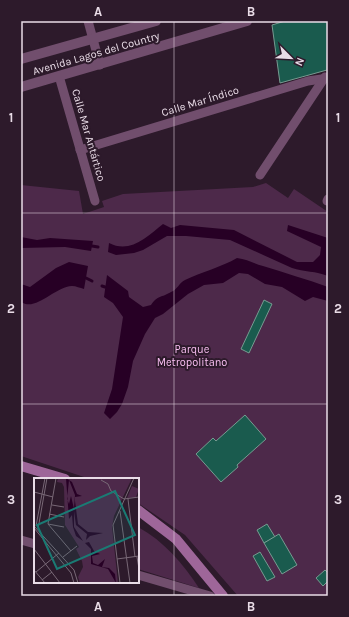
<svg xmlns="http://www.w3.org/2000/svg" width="349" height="617" font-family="Karla,sans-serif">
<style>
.green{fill:#4d294a}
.water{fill:#270025}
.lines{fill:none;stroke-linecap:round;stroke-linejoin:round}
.stream{stroke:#270025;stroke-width:3}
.building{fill:#1a5b4e;stroke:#779b91}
.minor{stroke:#714e6d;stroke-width:9}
.tertiary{stroke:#714e6d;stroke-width:10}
.secondary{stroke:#9e6699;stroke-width:10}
.grid{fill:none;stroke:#e9dce7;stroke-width:1;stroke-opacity:0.55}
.labels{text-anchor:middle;stroke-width:4;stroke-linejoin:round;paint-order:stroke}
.street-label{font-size:11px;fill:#e9dce7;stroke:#2d1a2b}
.park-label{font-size:11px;fill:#f9bff2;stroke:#2d1a2b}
.inset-road{fill:none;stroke:#786876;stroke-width:1}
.view{fill:#1a7b74;fill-opacity:0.15;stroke:#1a7b74;stroke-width:2}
.inset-edge{fill:none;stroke:#e9dce7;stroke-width:2}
.neatline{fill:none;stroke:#e9dce7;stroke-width:1.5}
.grid-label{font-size:13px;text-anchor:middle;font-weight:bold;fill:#e9dce7}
</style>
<rect width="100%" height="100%" fill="#2d1a2b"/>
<g class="green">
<polygon points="266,183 288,198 294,189 328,212 328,596 238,596 185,535 138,503 138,479 90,479 21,456 21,185 79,191 83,214 104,207 102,201 123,194 253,187"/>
<path d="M138,527C164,541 183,564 199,588L138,569Z"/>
</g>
<g class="water">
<path d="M163,224L171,228L180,225L234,230L297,262H313L320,255L321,247L287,231L288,225L328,238V276C316,271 304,272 292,268L230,240L186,236H167L143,250L134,253L116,255L108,252L109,243C130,254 147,237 163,224Z"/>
<polygon points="21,237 37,240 50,238 93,241 91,251 65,247 21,248"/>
<path d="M237,258C247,259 254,264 263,266C285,273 306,279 328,287V301L313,297L305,301L282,287L265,284L248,274L239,273L223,283L204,285L188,294L163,314L155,318L145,334L133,361L128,387L122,404L117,412L110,419L104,413L112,389L123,317L113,303L104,297L107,275L128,291L129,297L143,307L151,305C158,295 161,298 171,292C177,290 179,283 185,280C201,272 222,267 237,258Z"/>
<path d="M69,262L88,266L84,289C80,288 76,286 72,286C54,287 36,312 21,302V284L30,287L56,268Z"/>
</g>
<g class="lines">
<g class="stream">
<polyline points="92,246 98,247"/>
<polyline points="86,278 92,281"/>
<polyline points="102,286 105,287"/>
</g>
</g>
<g class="building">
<polygon points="285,21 328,21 327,70 280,83 272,25"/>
<polygon points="264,300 272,304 249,353 241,349"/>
<polygon points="245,415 266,439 237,465 238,467 221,482 196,454 213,438 216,441"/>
<polygon points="267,524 275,537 264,543 257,530"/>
<polygon points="279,534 297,565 282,574 264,543"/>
<polygon points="260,552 275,577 267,581 253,556"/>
<polygon points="325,570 328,573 328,581 323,586 316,578"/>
</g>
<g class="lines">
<g class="minor">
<polyline points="88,21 100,65"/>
<polyline points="59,76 95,201"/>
<polyline points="80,150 308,81 328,78"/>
<polyline points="260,175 325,77"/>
<polyline points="327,201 328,199"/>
<polyline points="21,540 35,544"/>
<polyline points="138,575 210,596"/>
</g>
<g class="tertiary">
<polyline points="21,59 156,21"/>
<polyline points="21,87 247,21"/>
</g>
<g class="secondary">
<polyline points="21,466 65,479"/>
<polyline points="138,510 176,539 223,596"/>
</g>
</g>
<path class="grid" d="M174,21V596M21,213H328M21,404H328"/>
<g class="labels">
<g class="street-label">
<text transform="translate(96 53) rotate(-16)" y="4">Avenida Lagos del Country</text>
<text transform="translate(200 101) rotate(-17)" y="4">Calle Mar Índico</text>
<text transform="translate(89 135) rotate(74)" y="4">Calle Mar Antártico</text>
</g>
<g class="park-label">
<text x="192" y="353">Parque<tspan x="192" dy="13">Metropolitano</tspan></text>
</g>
</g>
<g transform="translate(34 478)">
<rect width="105" height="105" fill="#2d1a2b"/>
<path d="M24,0H98L80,38L78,49L84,105H46L44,99L49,89L48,83L42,71L45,69L31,47L30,9L28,5L23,4ZM98,8L105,11L102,19L93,20Z" fill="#4d294a"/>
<path d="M32,0L38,4L43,16L48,18L41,19V23L44,46L54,54L69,55L56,58L52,62L53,56L42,47L40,33V49L49,63L42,58L39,49L38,37L35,41ZM35,2L41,17L40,31L37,18L35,26L33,21ZM55,64L60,73L66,76L58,78L59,85L64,87L71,81L68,89L75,90L81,96L82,105L74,91L57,86V71L51,65Z" fill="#270025" fill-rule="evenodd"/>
<path class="inset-road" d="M22,0L14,46L37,73M67,2L74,6L77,13L90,21L105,19M0,14L19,19M105,15V33M94,21L101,79M18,27L30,29M86,33L96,105M15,36L30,39M14,46L30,49M0,48L40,92L44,105M2,48L11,0M0,50L37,95L40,105M4,51L13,0M0,71L26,105M29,79L43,68M103,79L105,91M83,81L105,78M0,92L11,105M2,94L25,75M8,102L18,94M86,105L79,47L100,0"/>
<path class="view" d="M81,13L101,57L23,91L3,47Z"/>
<rect width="105" height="105" class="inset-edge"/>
</g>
<rect width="349" height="617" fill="none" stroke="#2d1a2b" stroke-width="44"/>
<g transform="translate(291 58) rotate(114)" stroke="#2d1a2b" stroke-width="3" paint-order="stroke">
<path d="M0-3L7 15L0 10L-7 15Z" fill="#e9dce7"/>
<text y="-6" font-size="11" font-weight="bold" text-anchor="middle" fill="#e9dce7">N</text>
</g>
<rect x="22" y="22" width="305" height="573" class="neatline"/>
<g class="grid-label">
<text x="98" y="16">A</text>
<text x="251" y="16">B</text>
<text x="11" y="122">1</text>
<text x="338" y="122">1</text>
<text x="11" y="313">2</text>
<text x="338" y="313">2</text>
<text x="11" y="504">3</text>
<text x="338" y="504">3</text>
<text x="98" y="611">A</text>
<text x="251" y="611">B</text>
</g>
</svg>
